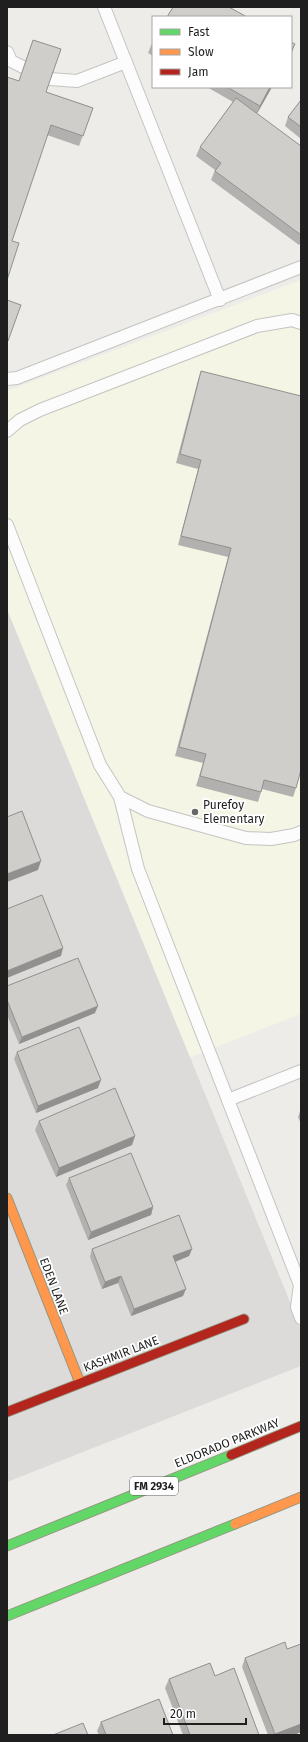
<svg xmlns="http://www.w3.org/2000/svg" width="308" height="1742" font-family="'Fira Sans',sans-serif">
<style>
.residential{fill:#dcdbd9}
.education{fill:#f5f5e5}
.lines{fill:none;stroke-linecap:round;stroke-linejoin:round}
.lane-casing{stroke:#c4c4c2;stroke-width:14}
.fast-casing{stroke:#949681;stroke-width:11}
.slow-casing{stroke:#949681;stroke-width:11}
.jam-casing{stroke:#949681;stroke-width:11}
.lane{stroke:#fcfcfc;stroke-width:12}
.fast{stroke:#63d668;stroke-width:9}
.slow{stroke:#ff974d;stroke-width:9}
.jam{stroke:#b3261e;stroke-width:9}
.wall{fill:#b3b1af}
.shaded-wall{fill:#92908e}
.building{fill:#d0cecb;stroke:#92908e}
.poi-dot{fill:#676765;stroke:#fff;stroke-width:1.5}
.labels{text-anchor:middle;stroke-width:3.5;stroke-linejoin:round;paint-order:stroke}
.shield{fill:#fff;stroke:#626262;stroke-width:1}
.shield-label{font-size:11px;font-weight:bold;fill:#1f1f1f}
.poi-label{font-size:12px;fill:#1f1f1f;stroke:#fff;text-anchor:start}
.street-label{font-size:12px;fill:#1f1f1f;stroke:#fff}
</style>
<rect width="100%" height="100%" fill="#edece8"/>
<polygon class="residential" points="7,609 301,1329 301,1366 7,1482"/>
<polygon class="education" points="301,280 301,1014 190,1057 7,609 7,391"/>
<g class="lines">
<defs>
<g id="lane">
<polyline points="104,7 220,300"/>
<polyline points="7,52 11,61 23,67"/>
<polyline points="50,79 77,81 126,62"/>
<polyline points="7,379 17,378 301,267"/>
<polyline points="7,431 20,420 40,410 257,326 292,320 301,323"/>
<polyline points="7,525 100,765 120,797 148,811 246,838 271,839 294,835 301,832"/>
<polyline points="120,797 138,869 300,1285 297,1307 301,1318"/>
<polyline points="228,1100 301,1071"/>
</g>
<g id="fast">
<polyline points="7,1546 231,1455"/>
<polyline points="7,1616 235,1524"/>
</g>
<g id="slow">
<polyline points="7,1198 80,1383"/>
<polyline points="235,1524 301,1497"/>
</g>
<g id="jam">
<polyline points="7,1412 244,1319"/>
<polyline points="231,1455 301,1426"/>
</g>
</defs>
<use href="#lane" class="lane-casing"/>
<use href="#fast" class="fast-casing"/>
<use href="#slow" class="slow-casing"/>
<use href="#jam" class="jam-casing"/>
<use href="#lane" class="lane"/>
<use href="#fast" class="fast"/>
<use href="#slow" class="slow"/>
<use href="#jam" class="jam"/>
</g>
<g class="wall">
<polygon points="153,41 153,56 148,53"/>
<polygon points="7,77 46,92 93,108 79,146 47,135 12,241"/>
<polygon points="207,87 272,87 257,114 301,146 301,242 299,245 211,180 215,170 196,156 200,147 233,102"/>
<polygon points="301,100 301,139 285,126 288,117"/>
<polygon points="201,371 296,788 293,797 262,789 258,802 196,786 203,763 175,756 228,557 178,545 198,469 176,463 198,380"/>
<polygon points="7,986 95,1013 19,1044 7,1015"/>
<polygon points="17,1052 98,1088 36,1113 14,1059"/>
<polygon points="301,1109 301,1124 298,1117"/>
<polygon points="39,1121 135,1136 132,1145 56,1177 35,1130"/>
<polygon points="69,1178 153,1207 151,1215 88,1240 66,1185"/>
<polygon points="92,1249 192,1249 189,1256 175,1262 183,1296 131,1316 118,1283 102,1289 90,1257"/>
<polygon points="301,1644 301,1732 294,1735 268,1735 242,1667 245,1658 287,1649"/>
<polygon points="215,1676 259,1735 183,1735 165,1688 169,1679"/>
<polygon points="101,1722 173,1735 99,1735 97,1731"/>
</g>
<g class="shaded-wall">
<polygon points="295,44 291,55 291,51"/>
<polygon points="270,87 272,87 256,115 260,106"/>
<polygon points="41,861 38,870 7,882 7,874"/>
<polygon points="63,948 61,956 7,978 7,971"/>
<polygon points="98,1006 95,1013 19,1044 22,1037"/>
<polygon points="101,1080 98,1088 36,1113 38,1106"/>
<polygon points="135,1136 132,1145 56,1177 59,1168"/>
<polygon points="153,1207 151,1215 88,1240 91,1232"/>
<polygon points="192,1249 189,1256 170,1264 173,1256"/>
<polygon points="121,1276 118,1283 102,1289 105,1282"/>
<polygon points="186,1289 183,1296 131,1316 134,1309"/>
<polygon points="301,1724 301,1732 294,1735 275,1735 275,1734"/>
</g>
<g class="building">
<polygon points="173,7 229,7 247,17 167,17"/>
<polygon points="33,40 61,49 46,92 93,108 83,136 51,125 12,241 19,243 7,280 7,77 19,81"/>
<polygon points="291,42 295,44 291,51"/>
<polygon points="227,87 270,87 260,106"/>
<polygon points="236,98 301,146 301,235 215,171 221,163 200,147"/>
<polygon points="301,100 301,127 288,117"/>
<polygon points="7,300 21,305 8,341 7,341"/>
<polygon points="201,371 301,396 301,770 296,788 264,780 261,792 200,776 206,754 179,747 231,548 181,536 201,460 180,454"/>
<polygon points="22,811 41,861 7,874 7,817"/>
<polygon points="42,895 63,948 7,971 7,909"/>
<polygon points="78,958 98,1006 22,1037 7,1000 7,986"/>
<polygon points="79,1027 101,1080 38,1106 17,1052"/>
<polygon points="115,1088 135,1136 59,1168 39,1121"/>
<polygon points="131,1153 153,1207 91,1232 69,1178"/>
<polygon points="179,1215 192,1249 173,1256 186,1289 134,1309 121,1276 105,1282 92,1249"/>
<polygon points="285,1642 287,1649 301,1644 301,1724 275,1734 245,1658"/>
<polygon points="210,1663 215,1676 234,1668 259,1735 190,1735 169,1679"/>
<polygon points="159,1699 173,1735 106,1735 101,1722"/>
<polygon points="83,1723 88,1735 53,1735"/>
</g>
<circle class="poi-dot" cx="195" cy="812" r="4"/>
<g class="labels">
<rect class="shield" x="130" y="1477" width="48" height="18" rx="3"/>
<g class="shield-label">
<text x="154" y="1490">FM 2934</text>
</g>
<g class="poi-label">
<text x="203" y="809">Purefoy<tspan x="203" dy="14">Elementary</tspan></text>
</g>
<g class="street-label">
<text transform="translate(54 1286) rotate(69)" y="4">EDEN LANE</text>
<text transform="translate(121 1354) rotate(-21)" y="4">KASHMIR LANE</text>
<text transform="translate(227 1443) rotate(-22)" y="4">ELDORADO PARKWAY</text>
</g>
</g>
<rect width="308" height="1742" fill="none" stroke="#1f1f1f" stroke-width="16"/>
<rect x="152" y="16" width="140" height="72" fill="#ffffff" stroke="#a5a5a5"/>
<rect x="160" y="29" width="20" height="6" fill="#63d668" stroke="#a5a5a5"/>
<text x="188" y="36" font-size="12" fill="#1f1f1f">Fast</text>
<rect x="160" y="49" width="20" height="6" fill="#ff974d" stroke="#a5a5a5"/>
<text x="188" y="56" font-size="12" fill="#1f1f1f">Slow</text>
<rect x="160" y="69" width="20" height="6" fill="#b3261e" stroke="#a5a5a5"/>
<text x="188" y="76" font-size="12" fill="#1f1f1f">Jam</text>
<path d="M164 1718v6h82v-6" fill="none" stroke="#1f1f1f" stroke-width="2"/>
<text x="170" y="1718" font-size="12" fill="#1f1f1f" stroke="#ffffff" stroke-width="3" paint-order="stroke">20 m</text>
</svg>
